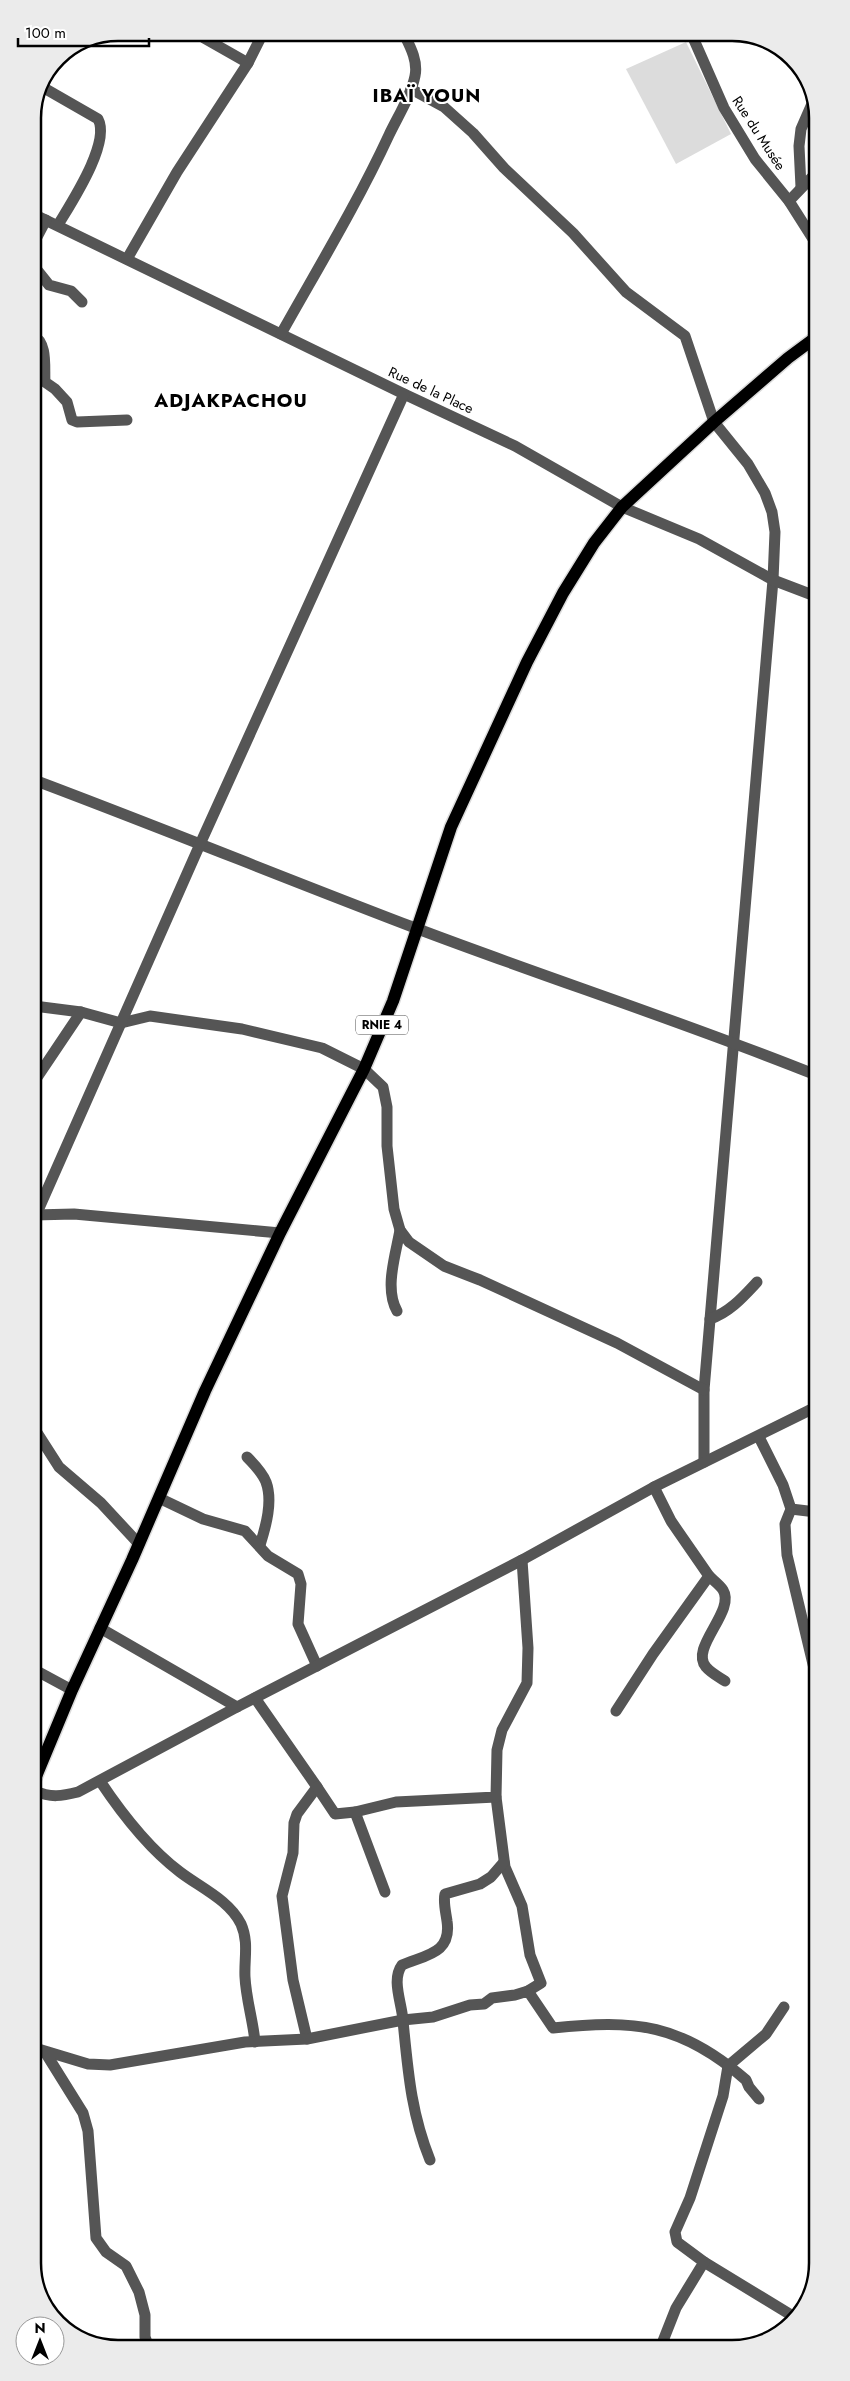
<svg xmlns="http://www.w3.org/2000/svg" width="850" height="2381" font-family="Jost,sans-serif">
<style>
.green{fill:#dcdcdc}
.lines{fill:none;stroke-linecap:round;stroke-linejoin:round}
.major-casing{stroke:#dbdbdb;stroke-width:15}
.minor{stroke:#555;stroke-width:11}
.major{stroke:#000;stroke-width:12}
.labels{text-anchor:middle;stroke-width:4;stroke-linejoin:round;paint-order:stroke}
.shield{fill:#fff;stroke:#4c4c4c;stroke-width:1}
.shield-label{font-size:12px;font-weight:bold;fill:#000}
.street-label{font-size:14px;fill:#000;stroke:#fff}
.district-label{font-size:19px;font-weight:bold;letter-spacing:1px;fill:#000;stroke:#fff}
.rim{fill:none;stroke:#000;stroke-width:2.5}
</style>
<rect width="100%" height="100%" fill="#fff"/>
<polygon class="green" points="686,42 731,134 676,164 626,69"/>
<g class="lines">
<defs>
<polyline id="major" points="35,1779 72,1690 132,1560 205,1391 280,1233 364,1069 393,1001 451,827 527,662 563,593 594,543 622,507 714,422 788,358 815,338"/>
</defs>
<use href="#major" class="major-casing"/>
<g class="minor">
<polyline points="691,33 724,108 755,159 789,201 815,242"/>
<polyline points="204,38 248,63"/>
<path d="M44,88L98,119C111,143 71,203 58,225"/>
<polyline points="411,89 444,107 473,133 504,168 573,233 626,292 685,336 714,422 748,464 765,493 772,512 775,532 773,580 704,1390 704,1462"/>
<polyline points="801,187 799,146 801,129 815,97"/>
<polyline points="789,201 815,174"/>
<polyline points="33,214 404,394 515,446 622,507 699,539 773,580 815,596"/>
<polyline points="33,254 36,239 46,220"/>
<polyline points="127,259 177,172 248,63 261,37"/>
<polyline points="33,265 49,285 71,291 82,302"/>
<path d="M281,334C318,268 357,204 389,135C398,116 411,96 415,76C418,62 411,48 405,36"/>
<path d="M33,335C48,343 44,367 45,382L55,389L67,402L72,420L77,422L127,420"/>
<path d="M34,780C162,828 289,880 418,929C550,979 684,1022 816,1075"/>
<polyline points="34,1006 81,1012 121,1023 150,1016 242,1029 322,1048 364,1069 383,1087 387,1107 387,1146 394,1209 400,1230 409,1242 444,1266 480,1280 617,1343 704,1390"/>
<polyline points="34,1082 81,1012"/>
<polyline points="34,1215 74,1214 280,1233"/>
<polyline points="36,1215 201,842 404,394"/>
<path d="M397,1311C384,1288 396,1254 400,1230"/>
<path d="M710,1319C730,1312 743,1297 757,1282"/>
<polyline points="34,1428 59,1467 101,1503 139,1544"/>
<polyline points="759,1437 783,1485 791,1509 785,1524 787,1555 817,1681"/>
<path d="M247,1457C254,1464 262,1472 266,1482C273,1501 266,1526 260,1545"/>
<polyline points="159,1498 203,1519 245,1531 268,1556 298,1574 301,1584 298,1624 317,1666"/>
<polyline points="791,1509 816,1512"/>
<path d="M709,1576C713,1580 720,1585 723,1590C736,1611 689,1648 706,1667C711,1673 719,1677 725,1681"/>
<polyline points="100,1628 237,1707"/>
<polyline points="35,1670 72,1690"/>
<polyline points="255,1698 317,1787 297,1814 294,1823 293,1853 282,1896 293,1980 307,2039"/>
<polyline points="616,1711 653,1654 709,1576 671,1521 654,1487"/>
<path d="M100,1781C122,1814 148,1848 180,1872C201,1888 229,1900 241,1924C249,1942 244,1959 245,1977C246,1999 253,2020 255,2042"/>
<polyline points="317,1787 335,1814 355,1812 385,1892"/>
<path d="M35,1791C51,1798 62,1796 78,1792L237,1707L522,1560L654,1487L816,1407"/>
<polyline points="496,1797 505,1867 522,1906 530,1955 541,1983 528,1991"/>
<polyline points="355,1812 396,1802 496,1797 497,1750 502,1730 527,1683 528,1648 522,1560"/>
<path d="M35,2048L88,2064L110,2065L245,2042L307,2039L403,2020L433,2017L470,2005L484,2004L492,1998L515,1995L528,1991L553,2028C635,2019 682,2024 746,2080L749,2087L759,2099"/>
<polyline points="45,2052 83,2113 88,2131 96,2238 106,2252 126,2266 139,2292 145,2315 145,2337 149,2348"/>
<path d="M430,2160C411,2113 408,2071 403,2021C402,2003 391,1980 402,1965C425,1955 452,1954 447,1921C446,1913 443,1902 445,1894L480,1884L491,1877L504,1862"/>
<polyline points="704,2262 796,2318"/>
<polyline points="661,2346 676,2308 704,2262 677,2242 675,2232 690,2198 723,2096 728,2066 766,2034 784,2007"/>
</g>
<use href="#major" class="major"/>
</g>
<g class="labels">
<rect class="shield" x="356" y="1015.5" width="52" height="19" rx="4"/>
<g class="shield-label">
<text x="382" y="1029">RNIE 4</text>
</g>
<g class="street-label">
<text transform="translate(759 133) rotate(57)" y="5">Rue du Musée</text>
<text transform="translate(431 390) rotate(25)" y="5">Rue de la Place</text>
</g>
<g class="district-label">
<text x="427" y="102">IBAÏ YOUN</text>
<text x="231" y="407">ADJAKPACHOU</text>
</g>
</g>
<path d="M0 0H850V2381H0ZM118 41H732A77 77 0 0 1 809 118V2263A77 77 0 0 1 732 2340H118A77 77 0 0 1 41 2263V118A77 77 0 0 1 118 41Z" fill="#ebebeb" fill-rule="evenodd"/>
<path class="rim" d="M118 41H732A77 77 0 0 1 809 118V2263A77 77 0 0 1 732 2340H118A77 77 0 0 1 41 2263V118A77 77 0 0 1 118 41Z"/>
<g transform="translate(40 2341)"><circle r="24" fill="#ffffff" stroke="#999999"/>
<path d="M0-4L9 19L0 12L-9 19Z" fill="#000000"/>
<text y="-8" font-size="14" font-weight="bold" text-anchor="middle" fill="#000000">N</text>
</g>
<path d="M18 38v8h131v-8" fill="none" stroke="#000000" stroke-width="2.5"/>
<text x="25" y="38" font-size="15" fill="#000000" stroke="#ffffff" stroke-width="4" paint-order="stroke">100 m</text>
</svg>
